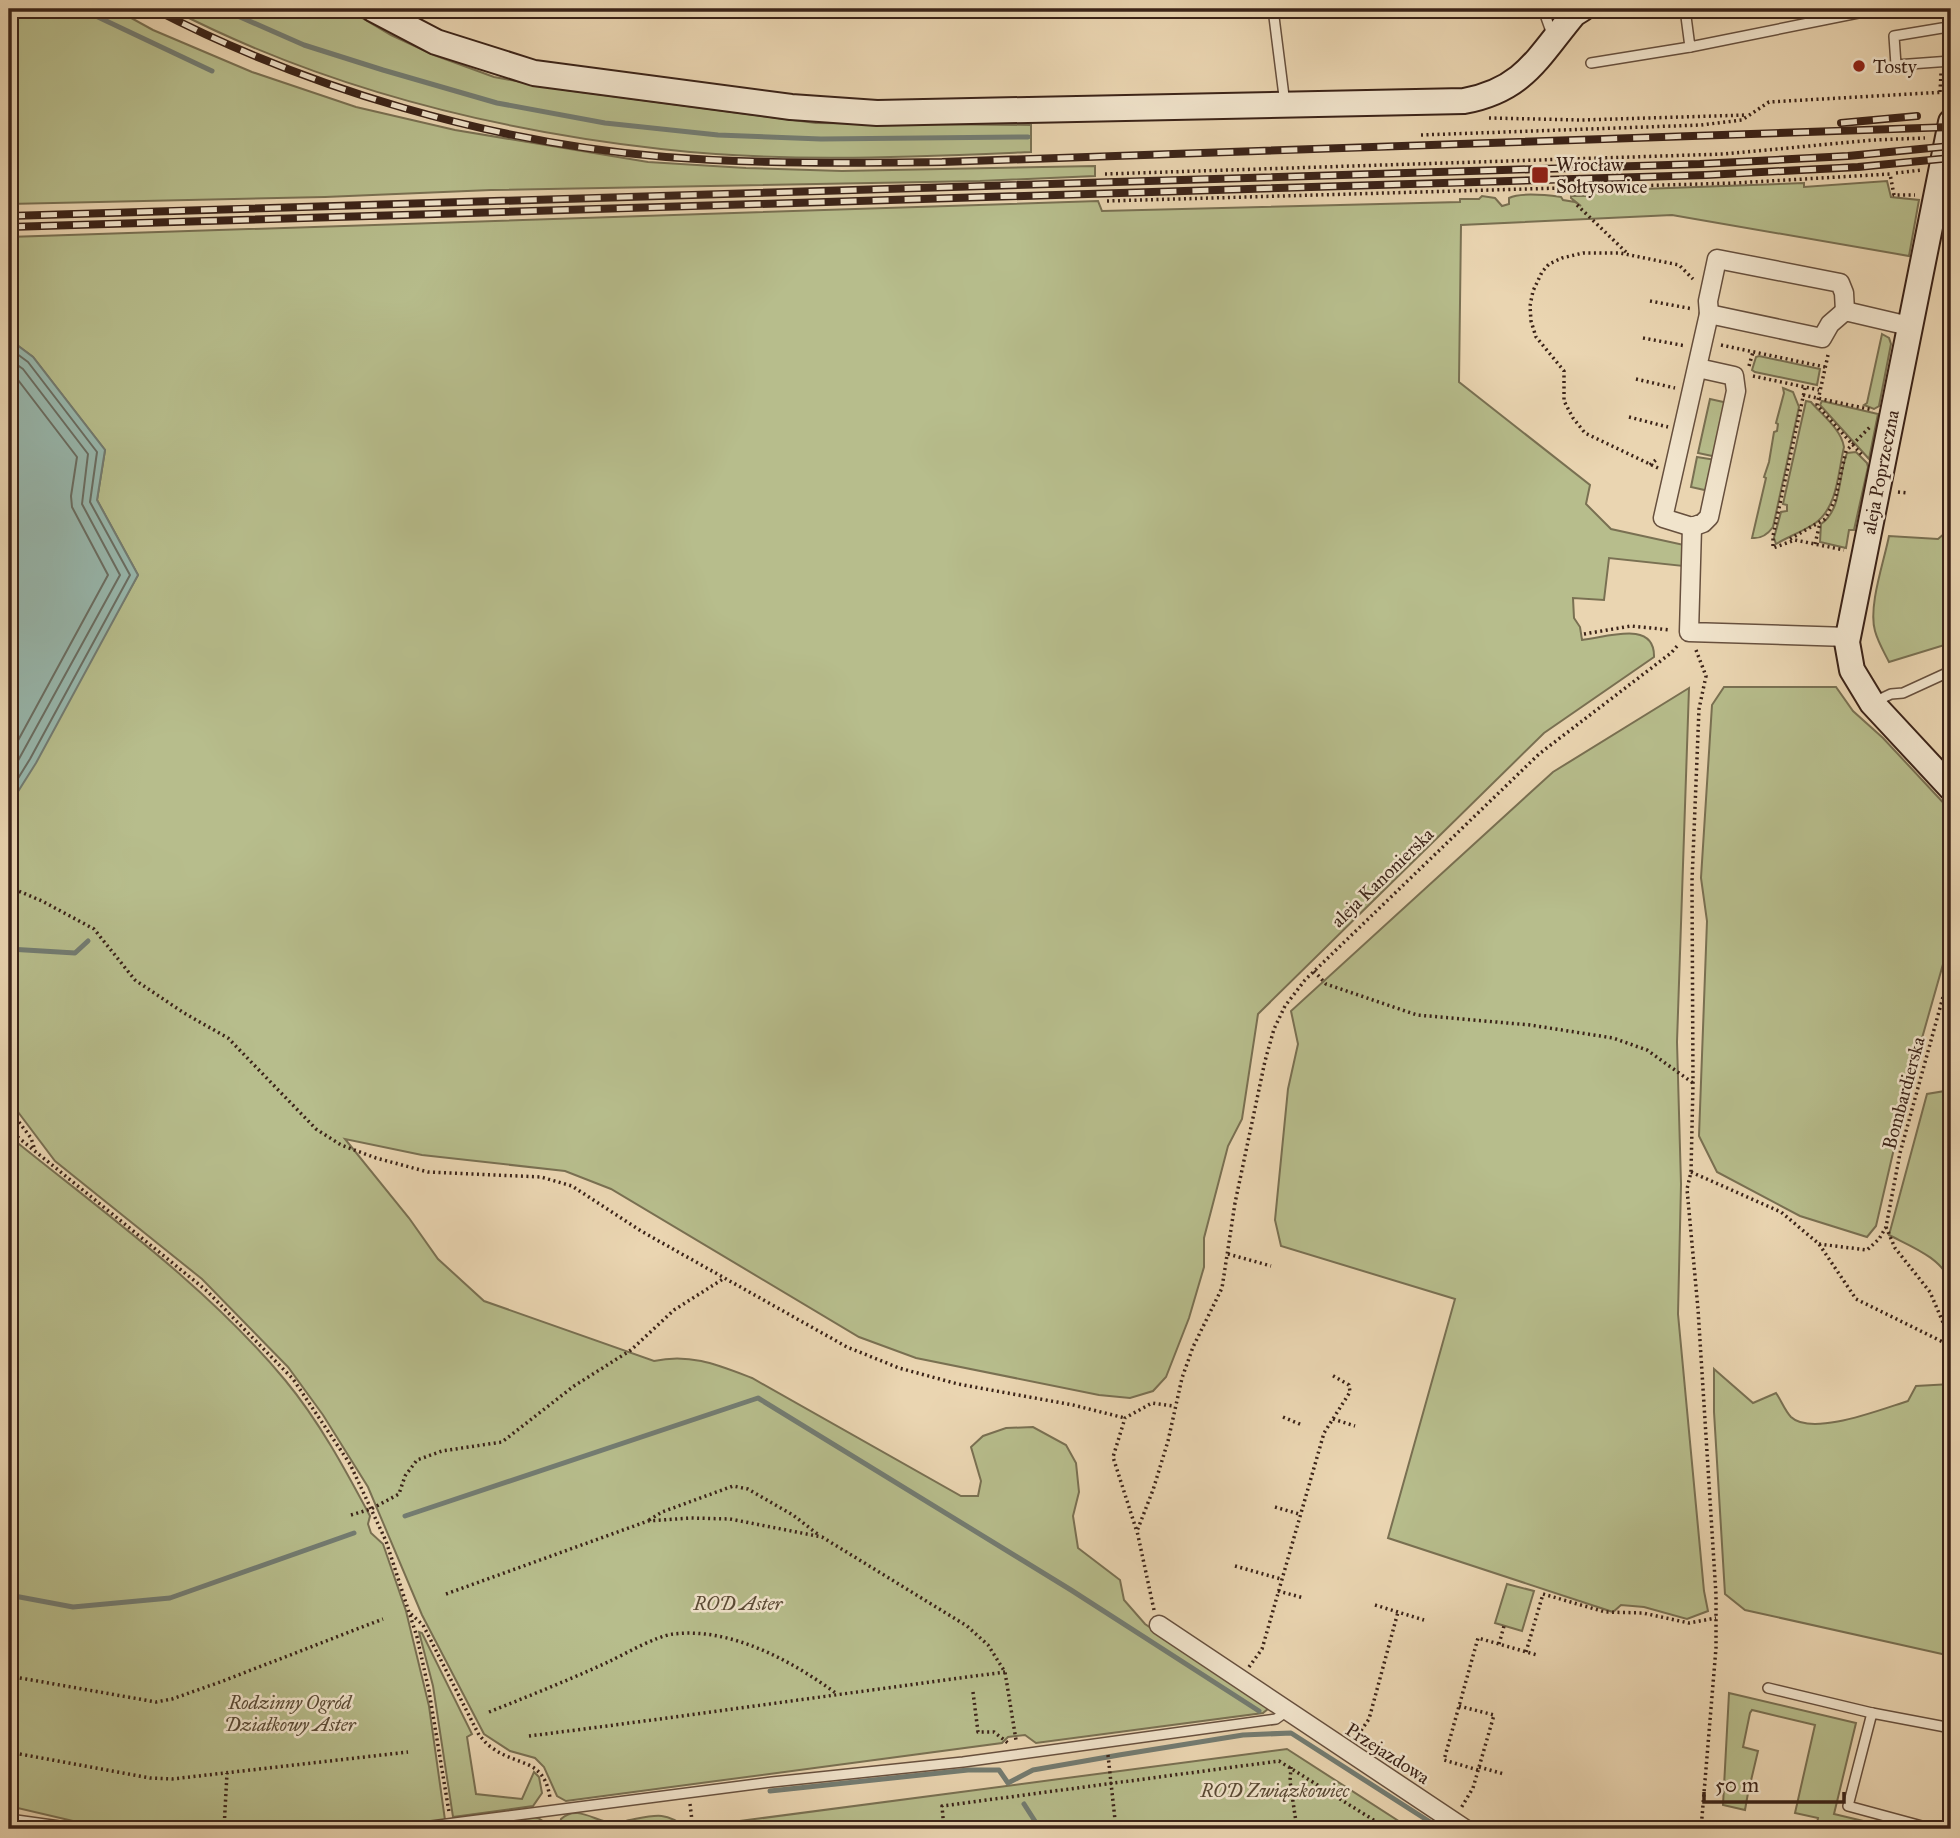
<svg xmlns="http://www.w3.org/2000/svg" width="1960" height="1838" font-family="'IM FELL Great Primer',serif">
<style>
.green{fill:#b7bd8c;stroke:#797052;stroke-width:2}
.water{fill:#98b8ae;stroke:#737c72;stroke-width:2}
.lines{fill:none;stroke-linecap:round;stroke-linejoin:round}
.shore{stroke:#6a6e63;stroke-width:2}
.stream{stroke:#737c72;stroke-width:5}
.lane-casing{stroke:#67503e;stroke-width:12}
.street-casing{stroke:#67503e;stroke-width:21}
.secondary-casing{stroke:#3b2318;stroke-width:28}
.path{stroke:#3b2318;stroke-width:3.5;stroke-dasharray:2 3.5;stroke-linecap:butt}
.lane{stroke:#f1e4cc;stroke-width:9}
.street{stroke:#f1e4cc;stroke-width:18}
.secondary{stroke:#f1e4cc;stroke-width:24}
.rail-casing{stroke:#3b2318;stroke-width:8}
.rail{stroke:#f1e4cc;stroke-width:5;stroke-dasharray:16;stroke-linecap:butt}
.poi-dot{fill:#8f2418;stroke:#f1e4cc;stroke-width:2.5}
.labels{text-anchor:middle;stroke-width:5;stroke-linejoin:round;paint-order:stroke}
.poi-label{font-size:19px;fill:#3b2318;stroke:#f1e4cc;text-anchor:start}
.street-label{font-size:19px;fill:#3b2318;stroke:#f1e4cc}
.park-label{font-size:19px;font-style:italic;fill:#5a4a35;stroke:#f1e4cc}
</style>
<rect width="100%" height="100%" fill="#ead5b1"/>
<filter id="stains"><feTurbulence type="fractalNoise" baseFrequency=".00286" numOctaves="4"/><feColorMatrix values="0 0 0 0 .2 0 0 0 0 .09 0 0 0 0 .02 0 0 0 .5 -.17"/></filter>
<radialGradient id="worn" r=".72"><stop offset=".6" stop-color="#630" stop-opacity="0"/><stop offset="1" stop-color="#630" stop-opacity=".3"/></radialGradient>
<g class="green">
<polygon points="9,9 115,9 153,30 252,72 356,107 455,130 648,162 746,168 842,171 1095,166 1095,176 980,181 491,190 325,197 9,204"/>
<path d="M171,9H347L391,35L434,55L494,77L566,90L816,123L1031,125V152C908,157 783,163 661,149C493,130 322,87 171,9Z"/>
<path d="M1887,181L1891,197L1919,200L1909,256L1672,215L1461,225L1459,382L1590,485L1586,504L1611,529L1684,545L1683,566L1609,558L1604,600L1573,598L1574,618L1580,627L1582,640C1605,638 1655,619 1654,657L1544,733L1258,1014L1242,1119L1228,1146L1204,1238V1267L1189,1318L1166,1377L1153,1391L1130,1398L1099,1395L916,1358L859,1337L611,1189L565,1171L422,1155L345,1139L409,1218L438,1259L484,1301L654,1361C690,1353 718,1365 752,1378L961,1496H978L981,1481L971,1447L983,1436L1006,1428L1033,1427L1066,1445L1076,1463L1079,1492L1073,1516L1078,1548L1120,1580L1124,1600L1145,1624L1269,1708L1263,1713L1036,1743L1025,1735L1008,1737L1002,1743L566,1801L557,1796L544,1767L535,1758L510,1751L484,1734L422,1615L368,1487L323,1415L288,1367L202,1279L55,1161L9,1100V800L12,801L138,575L97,500L105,450L33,357L9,339V237L1098,201L1102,211L1460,202V199H1479L1482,196L1495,198L1502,206L1509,204V198C1521,192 1546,195 1561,197L1563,200L1575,202L1581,206L1571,198V196H1585L1586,191L1804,183V187Z"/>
<polygon points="1882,334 1889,338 1891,344 1879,406 1874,409 1864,405 1867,403"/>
<polygon points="1759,356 1820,369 1817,385 1755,372 1752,370 1756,357"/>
<path d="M1783,388L1793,392L1799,407L1773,527C1768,534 1762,539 1752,538L1766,478L1764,477L1769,462L1774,432L1777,431L1778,424L1776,423L1784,393Z"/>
<polygon points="1710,399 1728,403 1717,457 1698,453"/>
<path d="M1806,401L1811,402C1822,415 1841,429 1844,447C1838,472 1838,508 1814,524C1801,532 1788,537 1776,544L1774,538L1781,512L1787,511V505L1783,504Z"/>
<polygon points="1822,401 1878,414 1869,459 1820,405"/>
<path d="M1856,452L1867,463L1868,467L1854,530H1849L1846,548L1820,542L1821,524C1842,510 1838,476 1847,453Z"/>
<polygon points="1697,457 1716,460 1709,491 1691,487"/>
<path d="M1951,528V643L1889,662C1884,652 1878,642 1875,631C1868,606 1884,562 1889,536L1938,539Z"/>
<polygon points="1724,687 1836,687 1853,711 1883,738 1951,811 1951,936 1909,1084 1876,1226 1867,1237 1800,1216 1717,1172 1699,1136 1707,921 1701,878 1712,705"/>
<polygon points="1689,688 1677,1042 1681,1184 1678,1314 1704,1591 1708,1611 1687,1619 1644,1607 1621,1605 1613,1612 1388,1538 1455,1299 1281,1246 1275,1220 1288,1089 1298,1044 1291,1011 1553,772"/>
<path d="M1951,1090V1283C1942,1258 1912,1247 1889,1235L1927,1094Z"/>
<path d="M9,1136C104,1213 206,1285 285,1380C319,1421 345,1469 370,1516L368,1524L371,1533L383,1544L406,1611L429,1706L445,1820L384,1829H380L378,1823L325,1829H149L73,1821L9,1806Z"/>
<path d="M1714,1369L1753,1403L1776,1393C1781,1400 1785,1411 1791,1417C1812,1437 1882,1409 1908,1401L1916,1386L1951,1384V1656L1745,1610L1725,1594L1714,1412Z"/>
<polygon points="1507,1584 1534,1591 1522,1631 1495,1623"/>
<polygon points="419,1632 422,1633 472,1734 467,1737 476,1794 522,1799 534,1772 539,1777 542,1793 533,1806 453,1817 433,1686"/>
<polygon points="1729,1693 1856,1723 1834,1814 1897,1829 1864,1829 1848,1824 1847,1829 1816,1829 1818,1818 1795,1813 1815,1725 1752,1710 1750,1713 1743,1747 1758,1751 1749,1789 1747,1789 1746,1792 1748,1793 1745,1810 1723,1805"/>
<path d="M1287,1749L1411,1829H559L561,1819C578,1804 595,1822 613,1823C618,1823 625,1821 630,1820C655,1815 665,1811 687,1828Z"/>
<path d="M534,1817C541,1818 545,1822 546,1829L455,1828Z"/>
</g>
<polygon class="water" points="9,339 33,357 105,450 97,500 138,575 36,763 12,801 9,800"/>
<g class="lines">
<g class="shore">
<polyline points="9,348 28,362 97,452 90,502 130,575 30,759 9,793"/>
<polyline points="9,359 23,369 88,454 82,504 120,575 9,777"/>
<polyline points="9,372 15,376 77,457 71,496 72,507 108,575 9,757"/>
</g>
<g class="stream">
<polyline points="81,9 212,71"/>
<polyline points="222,9 304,45 383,70 497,103 605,123 718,135 821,139 1028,137"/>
<polyline points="9,949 75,953 88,941"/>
<polyline points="405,1516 758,1398 1071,1590 1259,1711"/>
<polyline points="9,1595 73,1607 170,1598 354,1533"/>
<polyline points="770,1791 968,1770 999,1770 1008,1783 1033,1770 1119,1755 1243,1735 1291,1733 1441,1829"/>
<polyline points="1024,1804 1040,1829"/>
</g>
<defs>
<g id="lane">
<polyline points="1273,9 1285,104"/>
<polyline points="1543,9 1553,37"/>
<polyline points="1685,9 1690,47 1878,9"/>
<polyline points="1951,29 1942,28 1894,36 1896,65 1951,61"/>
<polyline points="1591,63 1690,47"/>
<polyline points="1874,702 1891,694 1903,693 1951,671"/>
<polyline points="1768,1688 1872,1713"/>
<polyline points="9,1819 81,1829"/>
<polyline points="408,1829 772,1782 963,1762 1276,1719 1287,1711"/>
<polyline points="1933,1829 1848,1806 1872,1713 1951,1728"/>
</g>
<g id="street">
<polyline points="1709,314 1708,301 1717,259 1840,283 1844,293 1845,311"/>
<polyline points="1698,368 1734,376 1736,391 1709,517 1703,523 1692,527 1663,518 1709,314 1822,338 1830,324 1845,311 1909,326"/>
<polyline points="1692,527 1689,632 1848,637"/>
<polyline points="1159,1625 1465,1829"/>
</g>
<g id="secondary">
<path d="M373,9L436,42L534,73L791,107L877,113L1464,101C1524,90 1538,57 1574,14L1582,9"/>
<polyline points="1951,122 1847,642 1852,670 1872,703 1951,788"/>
</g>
</defs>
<use href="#lane" class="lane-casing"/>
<use href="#street" class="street-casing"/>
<use href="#secondary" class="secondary-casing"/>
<g class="path">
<polyline points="1940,92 1941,73"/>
<polyline points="1489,118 1582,120 1747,115"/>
<polyline points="1421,135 1701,125 1742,120 1769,102 1946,92 1944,105"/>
<polyline points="1896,173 1922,170"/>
<polyline points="1105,174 1724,154 1873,140 1925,138"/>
<polyline points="1107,201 1735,183 1890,174 1894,195 1915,195"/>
<polyline points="1577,205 1628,254"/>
<polyline points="1650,301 1693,309"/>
<polyline points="1643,338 1686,346"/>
<polyline points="1721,345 1825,367"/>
<polyline points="1828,355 1817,405 1862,455"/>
<polyline points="1749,366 1753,352"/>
<polyline points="1753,376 1819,390"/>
<polyline points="1636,379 1675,388"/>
<polyline points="1805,388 1773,536 1773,548 1795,540 1844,550"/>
<polyline points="1803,395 1873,410"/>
<polyline points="1629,417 1668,427"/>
<polyline points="1650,465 1658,458"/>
<polyline points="1658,468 1585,433 1573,418 1564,401 1564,371 1536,337 1531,321 1530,306 1533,291 1542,272 1549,264 1562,258 1583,253 1620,253 1679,265 1693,279"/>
<polyline points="1898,492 1907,493"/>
<polyline points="1790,539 1825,519 1835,500 1846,451 1870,427"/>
<polyline points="1815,544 1820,523"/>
<polyline points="1584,634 1631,626 1671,630"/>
<polyline points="1696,650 1706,676 1699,709 1692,881 1693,1083 1691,1172 1687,1189 1698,1309 1716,1595 1716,1648 1701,1829"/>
<polyline points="9,887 42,901 94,929 135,980 184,1013 228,1038 316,1129 341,1145 376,1158 428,1172 541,1177 572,1186 641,1231 847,1347 899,1368 958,1384 1073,1405 1125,1418"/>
<polyline points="1314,971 1326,984 1417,1015 1530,1025 1613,1038 1647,1050 1693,1083"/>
<polyline points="9,1109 31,1138 35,1150"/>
<polyline points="9,1130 207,1291 293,1379 350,1464 386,1541 417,1637 429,1691 449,1812"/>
<polyline points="1691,1172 1781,1212 1819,1244 1856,1299 1951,1346"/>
<polyline points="1886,1227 1895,1248 1930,1292 1951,1341"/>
<polyline points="1819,1244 1867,1250 1879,1239 1886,1227 1900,1153 1951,968"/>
<polyline points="1228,1254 1271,1266"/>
<polyline points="1283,1417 1302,1425"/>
<polyline points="1333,1419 1355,1426"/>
<polyline points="1275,1507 1299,1514"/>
<polyline points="351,1515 371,1509 399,1494 405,1476 417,1460 442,1451 502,1442 574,1386 631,1350 674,1310 723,1279"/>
<polyline points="649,1520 662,1512 733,1486 748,1489 793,1515 820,1536"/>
<polyline points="1136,1529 1113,1457 1125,1418 1152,1403 1174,1406"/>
<polyline points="1235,1566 1281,1579"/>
<polyline points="1278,1591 1304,1598"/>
<polyline points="446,1594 648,1521 690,1518 730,1519 822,1537 967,1626 988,1645 1005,1672 1016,1740"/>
<polyline points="1375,1605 1424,1620"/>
<polyline points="1154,1610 1137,1531 1153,1490 1168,1441 1182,1378 1193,1347 1222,1288 1235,1203 1265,1061 1274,1029 1285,1006 1305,980 1539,754 1671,653 1679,644"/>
<path d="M411,1614L423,1625L479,1735C483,1739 486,1744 491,1747C517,1767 544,1757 550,1798"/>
<polyline points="1499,1644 1504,1626"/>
<polyline points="1526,1652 1543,1594 1605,1612 1643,1613 1689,1623 1716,1618"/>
<polyline points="1249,1667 1262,1649 1324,1433 1350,1392 1349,1385 1330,1374"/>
<polyline points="9,1676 156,1702 172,1699 223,1681 383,1619"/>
<polyline points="973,1692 978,1732 994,1732 1008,1743"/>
<polyline points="1459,1706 1494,1715 1473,1788 1461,1808"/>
<path d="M489,1712C529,1696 569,1680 608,1662C627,1653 654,1637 673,1634C731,1627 792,1661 837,1694"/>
<polyline points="1358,1735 1369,1719 1398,1612"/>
<path d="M529,1736C688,1716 846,1693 1005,1672"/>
<polyline points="9,1752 150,1778 172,1779 408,1752"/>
<polyline points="1108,1755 1116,1829"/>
<polyline points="1291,1767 1290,1781 1297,1829"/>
<polyline points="1479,1767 1504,1774"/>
<polyline points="1478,1770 1444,1760 1478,1638 1537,1655"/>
<polyline points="690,1804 693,1829"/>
<polyline points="224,1829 227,1773"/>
<polyline points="944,1829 942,1806 1279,1761 1388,1829"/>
</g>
<use href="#lane" class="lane"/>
<use href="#street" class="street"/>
<use href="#secondary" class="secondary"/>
<defs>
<g id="rail">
<path d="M154,9C308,89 493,143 666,157C758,164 850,163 942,162L1951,127"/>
<polyline points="1841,123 1917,116"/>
<polyline points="9,216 1700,164 1848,156 1951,146"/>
<polyline points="9,227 1706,175 1858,167 1951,158"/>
</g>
</defs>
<use href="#rail" class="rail-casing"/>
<use href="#rail" class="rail"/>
</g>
<g class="poi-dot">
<circle cx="1859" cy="66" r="7"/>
<rect x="1531" y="166" width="18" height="18" rx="3.5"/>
</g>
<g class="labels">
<g class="poi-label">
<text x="1873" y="73">Tosty</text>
<text x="1556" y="171">Wrocław<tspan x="1556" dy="22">Sołtysowice</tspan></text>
</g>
<g class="street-label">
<text transform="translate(1880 472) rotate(-79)" y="7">aleja Poprzeczna</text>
<text transform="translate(1382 877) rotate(-44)" y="7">aleja Kanonierska</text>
<text transform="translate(1903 1093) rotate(-75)" y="7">Bombardierska</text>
<text transform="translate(1388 1753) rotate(33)" y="7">Przejazdowa</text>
</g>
<g class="park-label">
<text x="738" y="1610">ROD Aster</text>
<text x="290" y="1709">Rodzinny Ogród<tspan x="290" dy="22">Działkowy Aster</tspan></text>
<text x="1275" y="1797">ROD Związkowiec</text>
</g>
</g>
<rect width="1960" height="1838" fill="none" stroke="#ead5b1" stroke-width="35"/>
<rect x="10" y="10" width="1939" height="1817" fill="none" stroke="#3b2318" stroke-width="3.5"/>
<rect x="18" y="18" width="1925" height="1803" fill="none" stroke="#3b2318" stroke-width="2"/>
<path d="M1704 1792v10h140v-10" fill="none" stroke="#3b2318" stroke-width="3.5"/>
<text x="1715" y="1792" font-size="21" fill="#3b2318" stroke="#f1e4cc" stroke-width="5" paint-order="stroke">50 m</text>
<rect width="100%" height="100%" filter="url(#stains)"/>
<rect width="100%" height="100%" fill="url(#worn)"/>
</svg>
